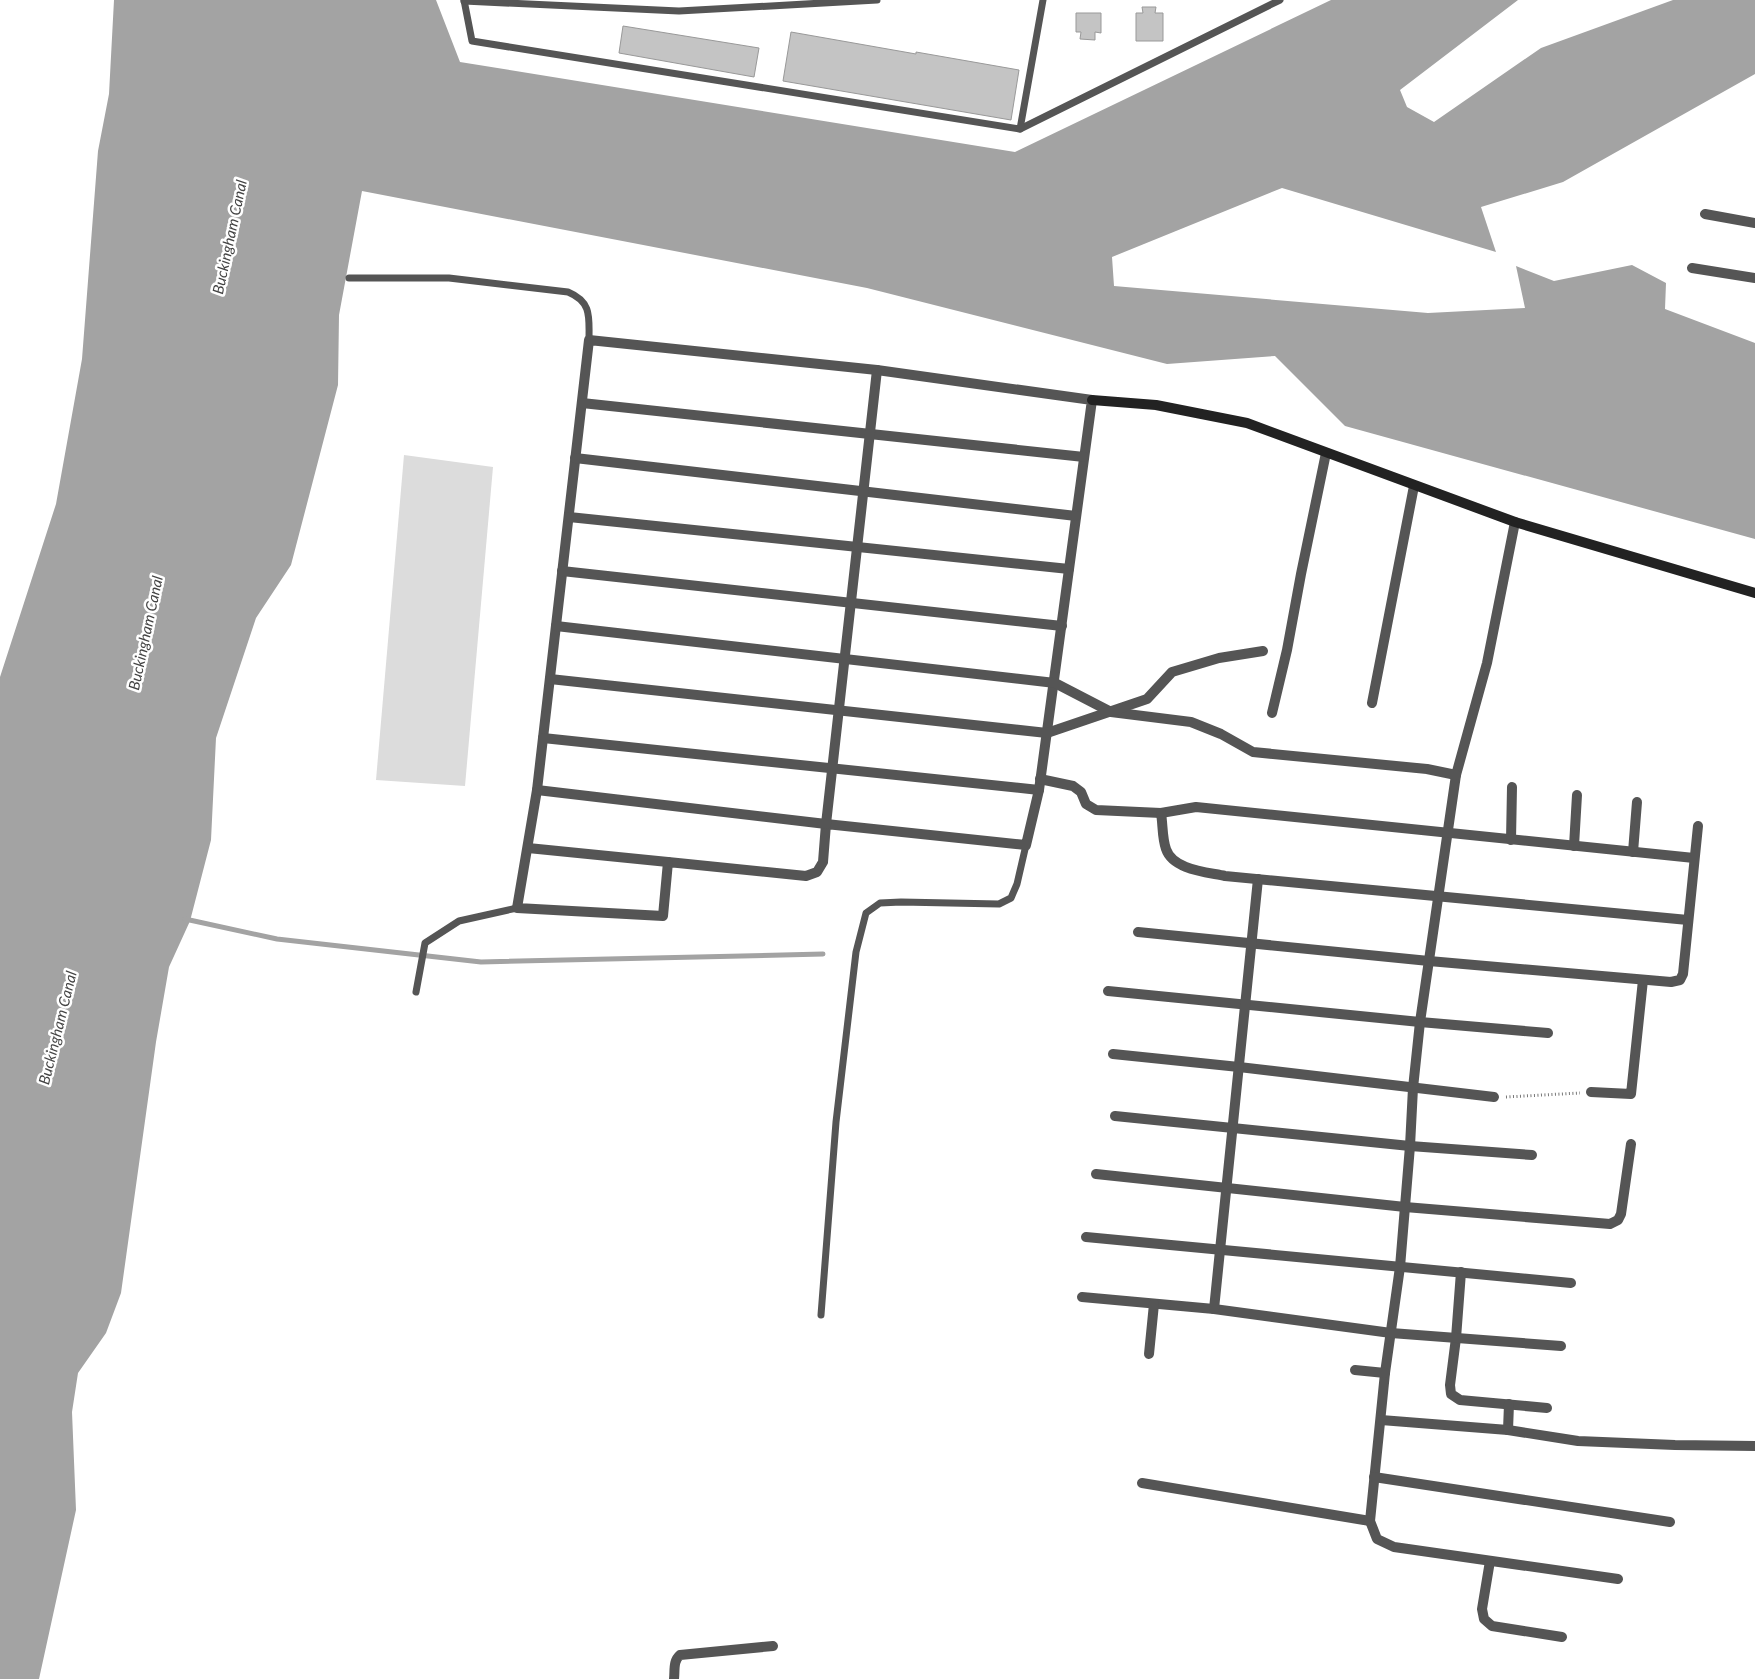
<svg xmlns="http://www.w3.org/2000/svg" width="1755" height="1679" font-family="Lato,sans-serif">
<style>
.green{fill:#dcdcdc}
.water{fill:#a3a3a3}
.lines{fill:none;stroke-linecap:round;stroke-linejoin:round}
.stream{stroke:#a3a3a3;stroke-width:5}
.building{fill:#c4c4c4;stroke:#999}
.path{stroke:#777;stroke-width:3;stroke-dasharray:1 2.5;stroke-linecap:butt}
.lane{stroke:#555;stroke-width:7}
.street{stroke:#555;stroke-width:10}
.secondary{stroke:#222;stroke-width:10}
.labels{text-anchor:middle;stroke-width:5;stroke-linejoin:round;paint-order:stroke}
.water-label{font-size:15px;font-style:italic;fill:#444;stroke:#fff}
</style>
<rect width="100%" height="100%" fill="#fff"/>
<polygon class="green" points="404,455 493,467 465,786 376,780"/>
<polygon class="water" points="114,0 436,0 460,62 1015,152 1331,0 1518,0 1400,90 1407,107 1434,122 1541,48 1673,0 1755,0 1755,74 1563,182 1481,207 1496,252 1282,188 1112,257 1114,286 1428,313 1525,308 1516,266 1554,281 1632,265 1666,283 1665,309 1755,343 1755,539 1345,426 1275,356 1167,364 867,288 362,191 339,315 338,385 291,565 256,618 216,738 211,840 190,921 169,967 156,1042 121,1293 106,1333 78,1373 72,1412 76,1510 39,1679 0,1679 0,677 56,504 82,359 98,151 109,94"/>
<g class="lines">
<polyline class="stream" points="185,919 277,939 481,962 823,954"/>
</g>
<g class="building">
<polygon points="1142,7 1156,7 1155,13 1163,13 1163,41 1136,41 1136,13 1143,13"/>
<polygon points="1076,13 1101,13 1101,33 1095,32 1095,40 1080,39 1081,32 1076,32"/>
<polygon points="623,26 759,48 754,77 619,53"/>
<polygon points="791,32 916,54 916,52 1019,70 1011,120 783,81"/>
</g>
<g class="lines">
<polyline class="path" points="1506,1097 1580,1093"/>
<g class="lane">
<polyline points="464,0 472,41 1020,129 1280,0"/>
<polyline points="464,1 679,11 877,0"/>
<polyline points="1020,129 1043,0"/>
<path d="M349,278H449L568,292C592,302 589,317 589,340"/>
<polyline points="416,992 425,943 459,921 517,908"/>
<polyline points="821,1315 836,1122 856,952 866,913 880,903 901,902 999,904 1011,898 1017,884 1026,845"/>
</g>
<g class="street">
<polyline points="1705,214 1755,223"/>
<polyline points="1692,268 1755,278"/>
<polygon points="589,340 877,370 1092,400 1039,790 1026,845 826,824 823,862 817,872 806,876 668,862 663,916 517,908 537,790"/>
<polyline points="582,403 1084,457"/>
<polyline points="575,458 1076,516"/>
<polyline points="569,517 1069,569"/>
<polyline points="1515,522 1487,663 1456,775 1420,1022 1413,1088 1410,1146 1400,1267 1385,1373 1370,1521 1377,1539 1394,1547 1618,1579"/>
<polyline points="562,571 1062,626"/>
<polyline points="556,626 1055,683 1111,712 1191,722 1221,734 1253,752 1427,769 1456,775"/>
<polyline points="550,679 1047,733 1147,699 1172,672 1219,658 1263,651"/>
<polyline points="1372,703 1414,486"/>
<polyline points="1272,713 1287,650 1301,574 1326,453"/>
<polyline points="543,738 1039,790"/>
<polyline points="1040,779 1073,786 1081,792 1086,804 1096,810 1161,813 1196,807 1694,858"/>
<polyline points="537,790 826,824 877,370"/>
<path d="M1161,813C1163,825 1162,838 1166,849C1173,870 1207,872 1225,876L1688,920"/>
<polyline points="1511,840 1512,787"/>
<polyline points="1574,846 1577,795"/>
<polyline points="528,848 668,862"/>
<polyline points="1633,852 1637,802"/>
<polyline points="1138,932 1429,961 1671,982 1680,980 1683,974 1698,826"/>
<polyline points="1108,991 1420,1022 1548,1033"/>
<polyline points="1113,1054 1239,1067 1494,1097"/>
<polyline points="1591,1092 1631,1094 1643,980"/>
<polyline points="1115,1116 1410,1146 1532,1155"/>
<polyline points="1096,1174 1405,1207 1610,1224 1618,1220 1621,1214 1631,1144"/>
<polyline points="1086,1237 1571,1283"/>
<polyline points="1461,1272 1456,1338 1450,1385 1451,1394 1460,1400 1547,1408"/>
<polyline points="1082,1297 1214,1309 1391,1333 1561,1346"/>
<polyline points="1214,1309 1258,879"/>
<polyline points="1149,1354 1154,1304"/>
<polyline points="1355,1370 1385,1373"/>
<polyline points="1381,1420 1508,1430 1578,1441 1675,1445 1755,1446"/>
<polyline points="1508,1430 1509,1404"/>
<polyline points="1374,1477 1670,1522"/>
<polyline points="1142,1483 1370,1521"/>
<polyline points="1490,1561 1482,1609 1484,1619 1492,1626 1562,1637"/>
<path d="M674,1679C675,1670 673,1661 680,1655L773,1646"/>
</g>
<polyline class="secondary" points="1092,400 1156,405 1247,423 1515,522 1755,593"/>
</g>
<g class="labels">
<g class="water-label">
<text transform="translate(230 237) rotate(-78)" y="5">Buckingham Canal</text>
<text transform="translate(146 633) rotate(-78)" y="5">Buckingham Canal</text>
<text transform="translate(58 1028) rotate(-76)" y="5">Buckingham Canal</text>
</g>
</g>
</svg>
